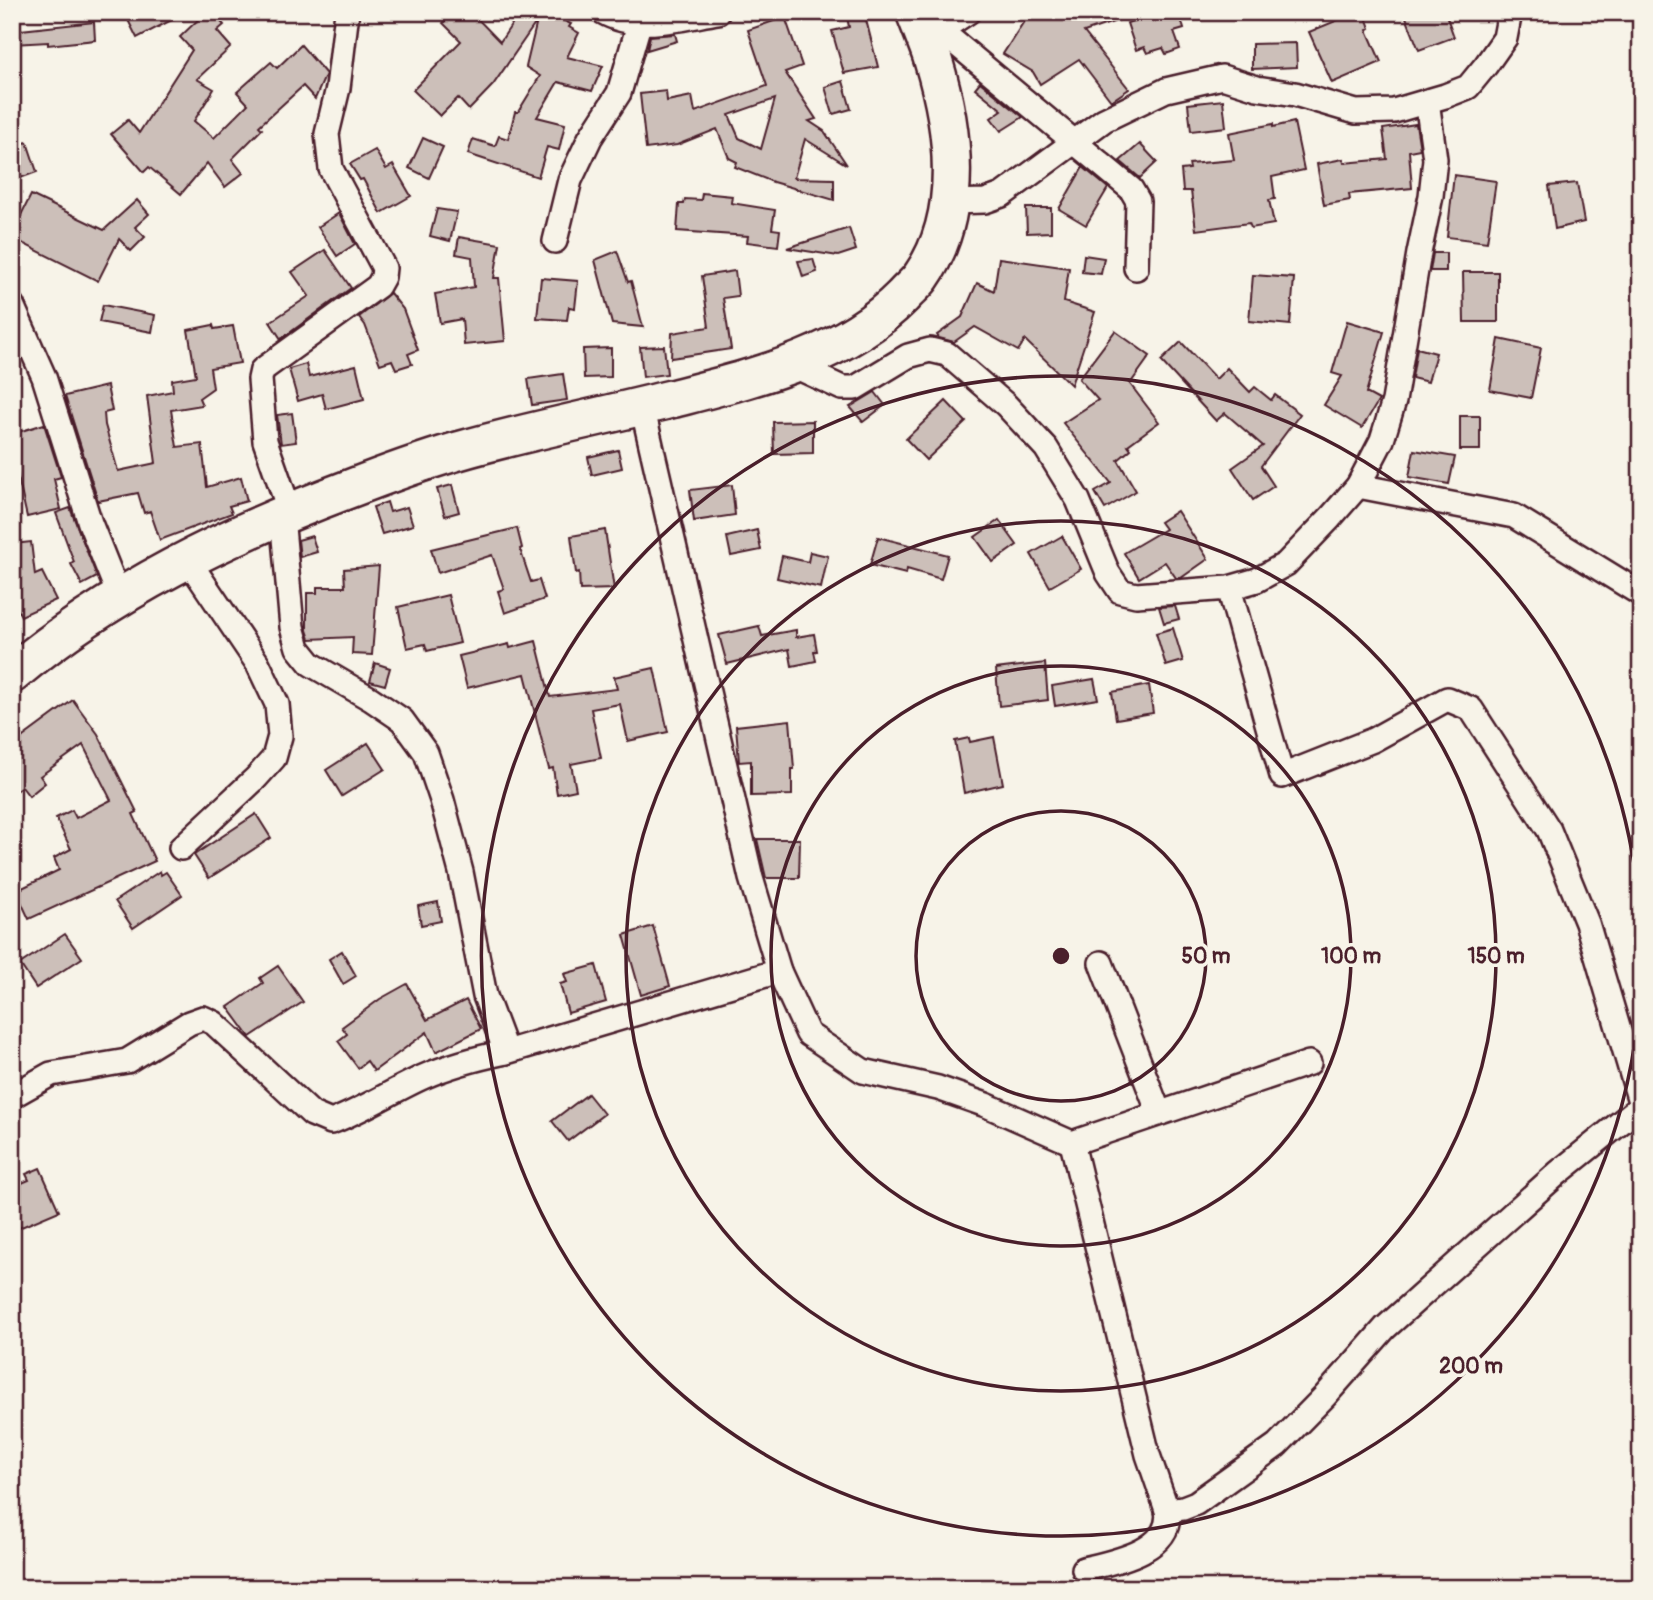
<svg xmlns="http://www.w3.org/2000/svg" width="1653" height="1600" font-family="Pangolin,sans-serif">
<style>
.building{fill:#ccbfb9;stroke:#4a1f2b;stroke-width:2;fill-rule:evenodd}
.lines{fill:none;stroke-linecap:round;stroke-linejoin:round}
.street-casing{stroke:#4a1f2b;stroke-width:28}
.primary-casing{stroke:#4a1f2b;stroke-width:42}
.street{stroke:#f7f3e8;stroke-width:23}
.primary{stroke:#f7f3e8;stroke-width:37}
.ring{fill:none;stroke:#4a1f2b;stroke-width:3.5}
.centre{fill:#4a1f2b;stroke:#f7f3e8;stroke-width:3.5}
.ring-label{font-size:21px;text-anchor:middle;font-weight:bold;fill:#4a1f2b;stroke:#f7f3e8;stroke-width:7;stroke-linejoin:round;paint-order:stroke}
</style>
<rect width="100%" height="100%" fill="#f7f3e8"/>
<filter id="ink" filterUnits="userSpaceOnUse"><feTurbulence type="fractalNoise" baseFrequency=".0143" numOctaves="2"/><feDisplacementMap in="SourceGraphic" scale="14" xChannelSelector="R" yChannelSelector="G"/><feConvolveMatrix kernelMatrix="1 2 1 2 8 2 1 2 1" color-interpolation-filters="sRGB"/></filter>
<g filter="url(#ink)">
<g class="building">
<polygon points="124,12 187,12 137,38"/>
<polygon points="206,12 212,12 224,25 217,31 231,47 197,79 214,89 194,121 214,138 248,104 237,92 271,62 277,68 301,45 326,74 315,99 303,86 259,126 262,129 232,159 243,173 225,187 207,163 181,194 149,167 144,172 111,134 128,120 139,133 192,50 180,37"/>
<polygon points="454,12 471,12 500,42 520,12 543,12 555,19 556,17 571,24 569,27 579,33 567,57 603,66 592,91 558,82 537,117 565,124 559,150 547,147 538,177 468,154 473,139 495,146 499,136 508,139 515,112 518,112 540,76 526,67 537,21 493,85 469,110 458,98 440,116 413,90 461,41 443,23"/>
<polygon points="846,12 864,12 878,67 844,73 832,31 849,27"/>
<polygon points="1030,12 1133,12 1134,15 1084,32 1129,89 1111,101 1079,59 1040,84 1033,72 1003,54"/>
<polygon points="1159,12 1179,12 1184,29 1174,32 1180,49 1166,54 1163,48 1147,53 1144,47 1136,50 1127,23"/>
<polygon points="1341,12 1364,12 1370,28 1367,30 1381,62 1332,83 1309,32 1343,18"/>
<polygon points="1404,12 1445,12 1454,37 1419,50"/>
<path d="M785,17L802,66L785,72L816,119L809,121L824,131L847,165L805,139L794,178L834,179V200L773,182L735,167L737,162L729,158L717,129L677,145L646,149L640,94L666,91L667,101L692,96L695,112L767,86L748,30ZM775,99L761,149L739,138L729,115Z"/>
<polygon points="94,22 95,40 48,45 48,42 13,44 12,31"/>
<polygon points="675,34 677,41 647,50 650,36"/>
<polygon points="1296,43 1297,67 1252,69 1252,44"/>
<polygon points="843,81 851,109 833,114 825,87"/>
<polygon points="980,82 1023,117 1001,131 991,118 1002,110 975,88"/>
<polygon points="1223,100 1226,127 1191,131 1188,104"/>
<polygon points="1294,122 1304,170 1272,177 1275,199 1269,200 1274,224 1251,228 1249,223 1196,230 1191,191 1183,191 1181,170 1190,169 1189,164 1234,160 1229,133 1273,124 1273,127"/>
<polygon points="1416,124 1420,149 1409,151 1412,188 1349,194 1350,200 1324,205 1317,164 1343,159 1344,163 1387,159 1383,129"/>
<polygon points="423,138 443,147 429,178 409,168"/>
<polygon points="27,142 37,172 12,181 12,147"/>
<polygon points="1140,144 1157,162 1140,178 1120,161"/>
<polygon points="375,150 386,169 393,165 411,196 381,213 363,179 360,180 350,164"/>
<polygon points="1083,167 1108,188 1086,225 1059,209"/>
<polygon points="1454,175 1496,181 1487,242 1447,237"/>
<polygon points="1577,183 1584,222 1555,229 1549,186"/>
<polygon points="702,193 732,196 731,203 775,210 772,229 780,230 778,246 747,242 748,236 677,231 679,204 684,204 685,199 701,200"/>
<polygon points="31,195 104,230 137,200 149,214 135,227 145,237 131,251 119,239 98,281 12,238 12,233"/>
<polygon points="1026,208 1051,208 1051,232 1027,233"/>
<polygon points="437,209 457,212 450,241 430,236"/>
<polygon points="339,213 355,244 337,256 318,227"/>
<polygon points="849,228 856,250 838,256 787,248"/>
<polygon points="459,237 500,244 494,278 499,278 505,341 464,345 462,319 440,323 435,294 474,287 472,257 456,254"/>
<polygon points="325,250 351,288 281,339 270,322 309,296 292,272"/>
<polygon points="617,251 628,282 631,281 643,327 612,324 595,260"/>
<polygon points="1433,253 1446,253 1446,271 1430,271"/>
<polygon points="1084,255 1104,258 1101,274 1082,272"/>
<polygon points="999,258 1069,268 1064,302 1095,312 1071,385 1025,340 1018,351 975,327 954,342 939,338 937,335 962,317 977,283 994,291"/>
<polygon points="813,259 817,272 803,277 798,261"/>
<polygon points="735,271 738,296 723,298 731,349 671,358 672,333 709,327 702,276"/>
<polygon points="1463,272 1498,272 1498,322 1464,322"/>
<polygon points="1253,275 1294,278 1290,325 1249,321"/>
<polygon points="541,278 578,281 575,308 569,307 567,320 537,318"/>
<polygon points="390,293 403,309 418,350 408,354 412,364 396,369 392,360 380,364 365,325 359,317"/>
<polygon points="103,305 155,315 152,332 99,322"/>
<polygon points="1347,321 1384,332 1366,393 1379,400 1362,428 1324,405 1342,376 1332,373"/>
<polygon points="213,325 214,329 233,326 240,363 210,368 213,388 199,398 202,405 171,410 177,447 202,444 207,487 241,477 247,501 229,506 232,513 160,540 150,511 144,513 138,493 98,501 65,396 107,386 112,411 104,413 105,425 118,471 156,463 147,396 173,391 172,380 196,376 188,330"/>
<polygon points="1115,331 1150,356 1130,384 1159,422 1128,445 1131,449 1118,460 1136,491 1105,509 1095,492 1111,483 1063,423 1098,400 1079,379"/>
<polygon points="1499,339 1541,348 1531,398 1490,390"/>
<polygon points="1181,342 1216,379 1227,368 1250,392 1255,387 1271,400 1275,395 1300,414 1261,466 1274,486 1253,500 1232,468 1263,446 1225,413 1216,421 1161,361"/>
<polygon points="664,346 667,374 643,377 640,347"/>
<polygon points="611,348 611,377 584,378 583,349"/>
<polygon points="1417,348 1436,353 1428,382 1412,378"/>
<polygon points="306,364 309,377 356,365 364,399 326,409 322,394 298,401 289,369"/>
<polygon points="563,374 567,400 532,405 528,379"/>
<polygon points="875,392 885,405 863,422 850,407"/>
<polygon points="946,401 966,422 926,460 906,439"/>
<polygon points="292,413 296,442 281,444 277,415"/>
<rect x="1460" y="416" width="20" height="34"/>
<polygon points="813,421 813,453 774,454 773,422"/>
<polygon points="44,424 61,477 54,479 61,509 27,517 17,473 12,474 12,434"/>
<polygon points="618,450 622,468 592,475 588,457"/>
<polygon points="1414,450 1455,457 1449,484 1409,477"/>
<polygon points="452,485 459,512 445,516 437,489"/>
<polygon points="732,485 735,515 694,521 690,490"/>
<polygon points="387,502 390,512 407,507 413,525 382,534 373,507"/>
<polygon points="70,508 97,577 82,585 71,564 74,562 56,513"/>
<polygon points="1177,511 1208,559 1181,578 1176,578 1165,562 1139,578 1124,553 1165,529 1160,522"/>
<polygon points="999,520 1017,545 993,562 975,537"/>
<polygon points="517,528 522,548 520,549 531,582 539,580 545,599 505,613 498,591 504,589 492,555 438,573 431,549"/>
<polygon points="605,530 614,589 580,590 579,572 576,573 571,536"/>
<polygon points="757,530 761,550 731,556 727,537"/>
<polygon points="312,536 317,552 300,557 298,540"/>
<polygon points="1062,536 1081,569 1050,587 1031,554"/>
<polygon points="878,537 948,555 941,579 907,569 906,574 870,565"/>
<polygon points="31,542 35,575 42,572 56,600 21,616 12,598 12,586 19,583 14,544"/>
<polygon points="810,552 828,556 821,588 777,578 782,556 808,562"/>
<polygon points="379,566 372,655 352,654 353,637 310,639 307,630 307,593 317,593 317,587 345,587 344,569"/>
<polygon points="448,595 460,643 427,651 425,644 407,648 398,607"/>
<polygon points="1175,606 1179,619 1164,623 1159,607"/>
<polygon points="759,626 762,636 796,630 796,637 814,634 817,651 814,651 816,661 792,666 789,649 727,664 719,635"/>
<polygon points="1173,628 1183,661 1166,666 1156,633"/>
<polygon points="536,641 550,697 617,689 614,677 654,668 668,732 628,741 620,704 591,709 601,758 571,764 576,790 557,794 553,768 549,769 525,674 467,688 459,656 509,644 510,648"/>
<polygon points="375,663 390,668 385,685 370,681"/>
<polygon points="1045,663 1048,700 999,706 996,669"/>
<polygon points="1094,679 1098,699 1055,706 1052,686"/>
<polygon points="1149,685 1153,713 1116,719 1112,692"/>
<polygon points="73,700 98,734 137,812 133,814 155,861 29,919 16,891 59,870 54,858 71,849 56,818 72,810 76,818 111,800 83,745 40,776 45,783 29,796 22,787 12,794 12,745"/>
<polygon points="790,720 794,769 792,769 792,795 751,796 751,761 739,762 736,726"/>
<polygon points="994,737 1003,784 964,793 955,741 969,738 970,742"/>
<polygon points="368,743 385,769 342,796 326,770"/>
<polygon points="256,814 271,838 209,878 194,855"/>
<polygon points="757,839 800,839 799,878 766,878"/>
<polygon points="160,871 161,875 166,872 182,895 133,928 115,901"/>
<polygon points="438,902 441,921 421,925 418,906"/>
<polygon points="653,926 670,986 641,995 624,935"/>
<polygon points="65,934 82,958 36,988 20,964"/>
<polygon points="342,951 356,976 343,984 329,959"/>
<polygon points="596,965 606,1002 568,1013 560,984 567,982 564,974"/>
<polygon points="278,966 303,1002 250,1037 228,1007 263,983 260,978"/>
<polygon points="407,984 427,1020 466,1000 481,1029 436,1052 427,1032 374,1071 367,1061 358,1068 338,1041 347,1034 342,1027 380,999"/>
<polygon points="588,1094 604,1114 568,1141 552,1121"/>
<polygon points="40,1168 59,1211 12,1231 12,1192 19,1189 17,1185 29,1180 26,1174"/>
</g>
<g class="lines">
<defs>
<g id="street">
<path d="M603,12C637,32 681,18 718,12"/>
<polyline points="941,31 1131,189 1138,201 1136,268"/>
<polyline points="928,38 968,12"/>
<polyline points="951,202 985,201 1002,195 1104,120 1166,90 1222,77 1257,88 1295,94 1356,112 1394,111 1445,96 1468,87 1486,65 1505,38 1510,12"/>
<polyline points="555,241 570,180 590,138 619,93 639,24"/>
<polyline points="12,305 44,377 90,523 120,598"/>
<polyline points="788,363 842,388 855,388 908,356 930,350 947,354 1006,405 1046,448 1078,500 1108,573 1120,591 1136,595 1229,588 1257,580 1286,564 1330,518 1358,486 1382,440 1394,401 1419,253 1431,196 1435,159 1427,101"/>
<polyline points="642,406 751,878 779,971 808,1034 863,1071 938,1088 986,1105 1072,1143 1309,1063"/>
<polyline points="1358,486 1514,516 1641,594"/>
<polyline points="290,512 265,441 260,379 262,370 378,286 383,277 384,268 331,169 327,134 338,88 347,12"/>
<polyline points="282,516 292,627 298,648 311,664 371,699 402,720 426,753 442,800 461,872 485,996 506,1052"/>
<polyline points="1229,588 1282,776 1373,740 1447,699 1471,709 1549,830 1587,923 1641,1105"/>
<polyline points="181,848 256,778 274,758 280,736 277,704 258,664 188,560"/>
<polyline points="1101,963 1159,1113"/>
<path d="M12,1096L51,1074L127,1061L189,1023L203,1018L214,1023L312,1114L331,1122C363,1110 392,1091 423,1077C450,1065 477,1058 506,1052L779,971"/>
<polyline points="1072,1143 1148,1455 1167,1510"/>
<path d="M1084,1569C1114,1562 1175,1550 1167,1510L1183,1508L1196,1503L1277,1445L1325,1396L1385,1328L1558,1173L1641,1106"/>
</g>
<path id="primary" d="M12,674C111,591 229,534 349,489C385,475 421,462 458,451C528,431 600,417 671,399C752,378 842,358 903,296C908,290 916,284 921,277C965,215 954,129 933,60C928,44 921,28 915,12"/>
</defs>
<use href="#street" class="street-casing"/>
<use href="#primary" class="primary-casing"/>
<use href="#street" class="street"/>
<use href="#primary" class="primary"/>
</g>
</g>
<g class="ring">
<circle cx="1061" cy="956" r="145"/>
<circle cx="1061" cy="956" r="290"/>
<circle cx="1061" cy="956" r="435"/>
<path d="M1641 976A580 580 0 1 1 1641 936"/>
</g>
<circle cx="1061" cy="956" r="10" class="centre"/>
<g class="ring-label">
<text x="1206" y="963">50 m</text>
<text x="1351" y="963">100 m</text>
<text x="1496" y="963">150 m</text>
<text x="1471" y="1373">200 m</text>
</g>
<rect width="1653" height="1600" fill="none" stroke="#f7f3e8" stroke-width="42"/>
<rect x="21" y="21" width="1611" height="1558" fill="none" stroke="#4a1f2b" stroke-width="2.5" filter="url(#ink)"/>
</svg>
